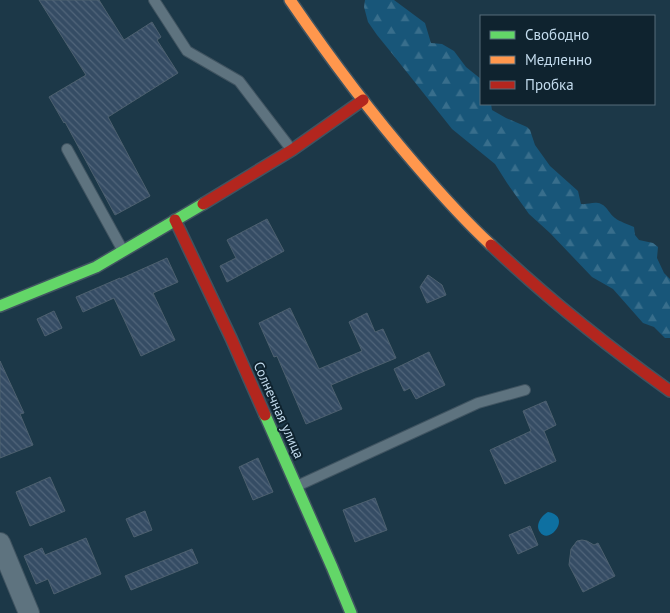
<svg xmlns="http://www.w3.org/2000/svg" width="670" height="613" font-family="'PT Sans',sans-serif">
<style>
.forest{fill:url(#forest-firs)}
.water{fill:#0e70a1}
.building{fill:url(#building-back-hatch);stroke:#4d606f}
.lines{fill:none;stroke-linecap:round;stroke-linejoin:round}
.lane-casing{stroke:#405461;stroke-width:12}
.street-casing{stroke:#405461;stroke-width:22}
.fast-casing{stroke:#405461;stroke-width:14}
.slow-casing{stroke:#405461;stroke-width:14}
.jam-casing{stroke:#405461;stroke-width:14}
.lane{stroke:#5e737f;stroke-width:10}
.street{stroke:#5e737f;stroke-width:20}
.fast{stroke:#63d668;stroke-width:11}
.slow{stroke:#ff974d;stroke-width:11}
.jam{stroke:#b3261e;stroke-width:11}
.labels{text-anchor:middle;stroke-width:4;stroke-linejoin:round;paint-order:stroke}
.street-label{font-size:14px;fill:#c3dbed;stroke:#0f232f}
</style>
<defs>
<pattern id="forest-firs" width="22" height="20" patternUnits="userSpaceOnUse" patternTransform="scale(1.25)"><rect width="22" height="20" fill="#185679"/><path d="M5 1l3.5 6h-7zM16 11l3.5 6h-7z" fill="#386e8c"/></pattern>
<pattern id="building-back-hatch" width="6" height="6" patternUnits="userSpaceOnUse" patternTransform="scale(1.25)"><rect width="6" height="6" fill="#354c64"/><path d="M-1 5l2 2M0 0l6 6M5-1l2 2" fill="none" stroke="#51657a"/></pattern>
</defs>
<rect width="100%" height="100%" fill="#1c3848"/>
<path class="forest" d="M365,0H394L425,23L431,43L442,44L454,51L466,67L481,79V104H491L492,110L506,118L527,127L530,130L535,145L550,166L578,191L581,204C588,205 594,201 601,204C608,207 609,214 615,218C620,222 628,224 634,227L635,235L639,240L653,243L658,247L657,258L664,273L670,279V338H665L654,327L643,323L613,289L592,277L550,233L529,214L507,183L495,164L452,129L390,51L377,35L368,22L364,7Z"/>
<path class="water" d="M548,512C573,516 549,546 540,532C535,525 541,516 548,512Z"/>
<g class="building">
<polygon points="39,0 99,0 124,40 152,22 161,37 157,40 178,73 108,117 150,196 115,215 65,122 64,123 49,97 86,75"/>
<polygon points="267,219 284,251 227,282 220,266 236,258 227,240"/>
<polygon points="167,258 178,282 153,293 175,340 141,356 114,298 83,312 76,297 120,278 120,279"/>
<polygon points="428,275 442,285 446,295 427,303 420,287"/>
<polygon points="290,308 319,369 362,351 349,322 367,313 375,332 383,329 396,358 331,385 342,409 306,424 277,356 274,357 259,323"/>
<polygon points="54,311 62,328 45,336 37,319"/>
<polygon points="429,352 445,385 416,399 410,388 404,391 394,369"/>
<polygon points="0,361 24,413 20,414 33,445 0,458"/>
<polygon points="546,401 556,425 544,431 556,461 505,484 490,450 531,431 523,411"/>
<polygon points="258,458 273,492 253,500 239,467"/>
<polygon points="50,477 65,511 30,526 16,492"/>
<polygon points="375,498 387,530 355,542 343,510"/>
<polygon points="145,511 152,530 134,537 126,519"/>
<polygon points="530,526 538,545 518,554 509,535"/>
<polygon points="86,538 101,574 54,594 48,579 36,584 24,556 42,548 45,555"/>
<polygon points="582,540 587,541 594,545 598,543 615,576 583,592 569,565 571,549 577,541"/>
<polygon points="192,549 198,563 131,590 125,576"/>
</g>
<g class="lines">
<defs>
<g id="lane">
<polyline points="154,0 187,51 239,81 291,149"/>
<polyline points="67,149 122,249"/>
<polyline points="297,486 478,403 525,390"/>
</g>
<polyline id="street" points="0,543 29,613"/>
<g id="fast">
<polyline points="0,306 96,267 203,204"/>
<polyline points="265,415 332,567 351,613"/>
</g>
<path id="slow" d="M290,0C329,57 370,112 415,164C439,192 464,220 491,245"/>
<g id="jam">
<polyline points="203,204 292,150 363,100"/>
<polyline points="175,220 231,338 265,415"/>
<path d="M491,245C547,298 607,346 670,391"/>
</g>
</defs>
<use href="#lane" class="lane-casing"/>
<use href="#street" class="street-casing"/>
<use href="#fast" class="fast-casing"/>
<use href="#slow" class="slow-casing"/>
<use href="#jam" class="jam-casing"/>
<use href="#lane" class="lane"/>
<use href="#street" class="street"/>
<use href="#fast" class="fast"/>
<use href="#slow" class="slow"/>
<use href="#jam" class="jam"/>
</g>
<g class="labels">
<g class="street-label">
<text transform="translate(279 410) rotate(66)" y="5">Солнечная улица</text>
</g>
</g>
<rect x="480" y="15" width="175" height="90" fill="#0f232f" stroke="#576d7b"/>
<rect x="490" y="31" width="25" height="8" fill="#63d668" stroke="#576d7b"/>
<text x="525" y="40" font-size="15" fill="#c3dbed">Свободно</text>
<rect x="490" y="56" width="25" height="8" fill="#ff974d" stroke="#576d7b"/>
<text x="525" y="65" font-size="15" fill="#c3dbed">Медленно</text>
<rect x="490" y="81" width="25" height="8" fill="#b3261e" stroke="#576d7b"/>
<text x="525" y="90" font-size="15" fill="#c3dbed">Пробка</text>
</svg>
